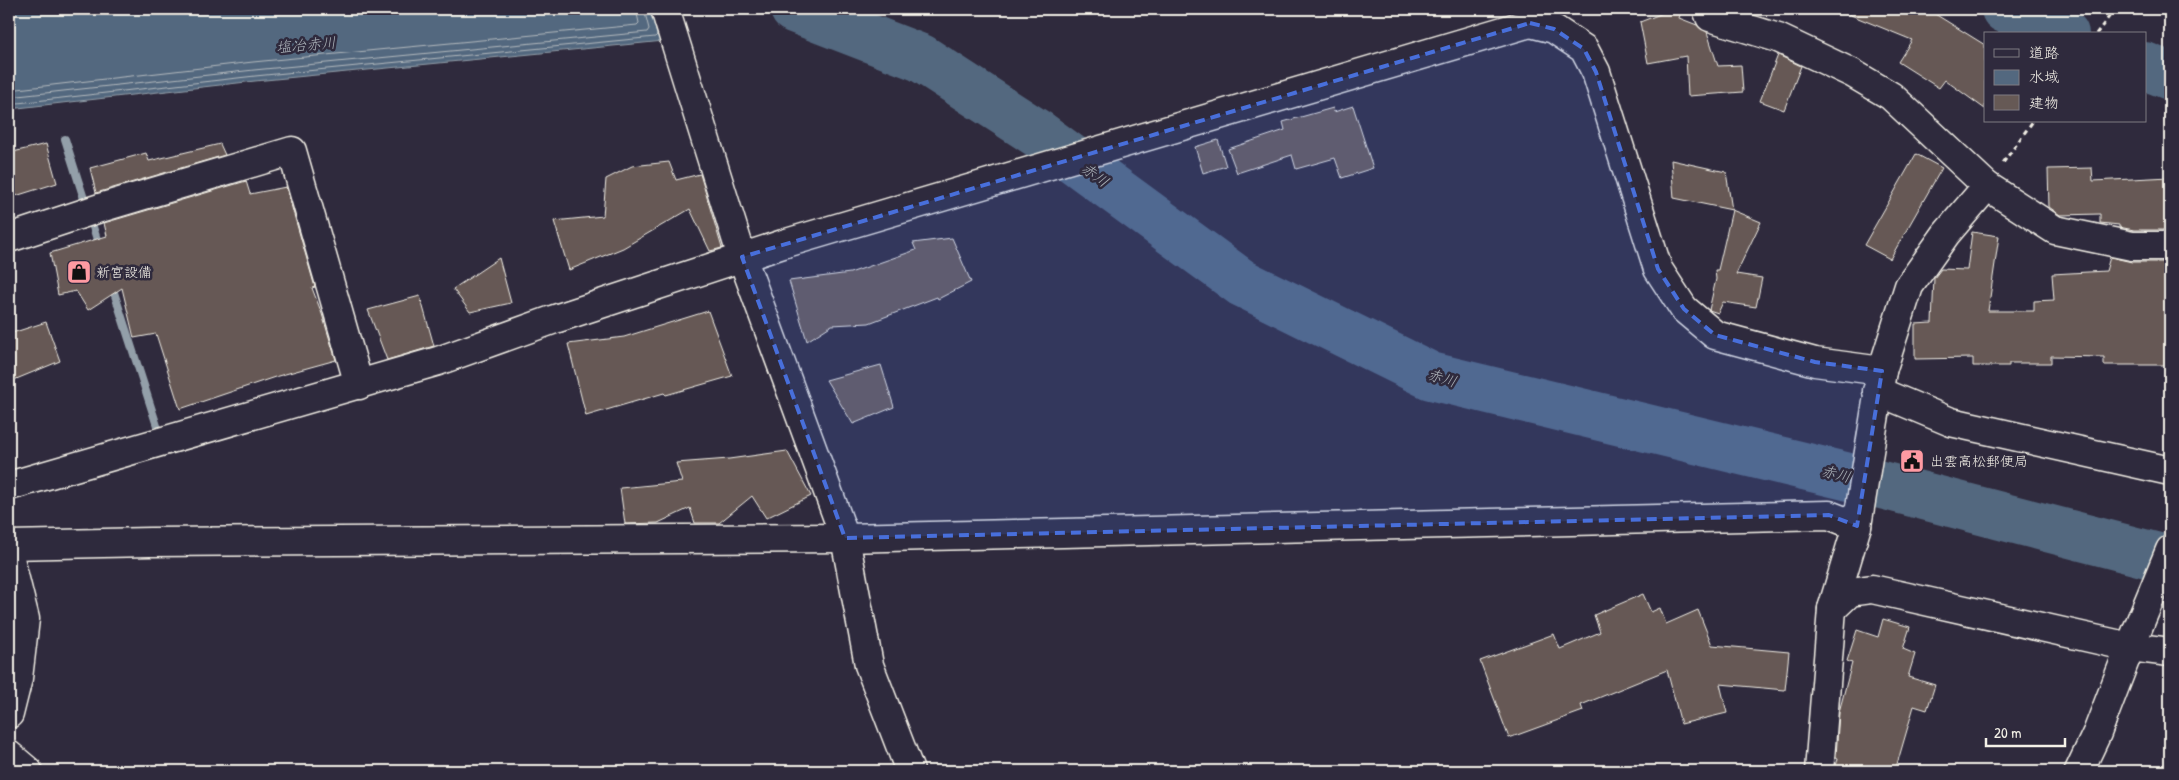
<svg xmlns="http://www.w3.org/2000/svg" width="2179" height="780" font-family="'Patrick Hand','Klee One',sans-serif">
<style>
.water{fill:#53687f;stroke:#939fa9}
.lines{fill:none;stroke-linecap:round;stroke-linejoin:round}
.shore{stroke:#b4babe;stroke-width:1}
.stream{stroke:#939fa9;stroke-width:8}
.river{stroke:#53687f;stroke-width:48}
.building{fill:#665955;stroke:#f4f1e8}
.minor-casing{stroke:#f4f1e8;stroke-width:31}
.major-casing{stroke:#f4f1e8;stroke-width:31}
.path{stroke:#f4f1e8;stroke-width:3;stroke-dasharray:5 4;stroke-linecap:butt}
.minor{stroke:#2f2a3d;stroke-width:28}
.major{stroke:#2f2a3d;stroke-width:28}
.marked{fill:#486fdb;fill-opacity:0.2;stroke:#486fdb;stroke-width:4;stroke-dasharray:10 6;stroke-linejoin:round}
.labels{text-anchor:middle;stroke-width:5;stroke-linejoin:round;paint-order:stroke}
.poi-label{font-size:14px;fill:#f4f1e8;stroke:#2f2a3d;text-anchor:start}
.water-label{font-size:15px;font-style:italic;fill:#acb3b9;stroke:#2f2a3d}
</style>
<rect width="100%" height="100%" fill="#2f2a3d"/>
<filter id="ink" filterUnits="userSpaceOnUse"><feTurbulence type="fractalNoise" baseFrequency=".02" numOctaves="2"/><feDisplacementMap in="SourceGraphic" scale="10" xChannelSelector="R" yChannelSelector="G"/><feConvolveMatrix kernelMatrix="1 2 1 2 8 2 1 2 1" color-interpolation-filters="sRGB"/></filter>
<g filter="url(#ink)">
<polygon class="water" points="9,9 655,9 664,41 255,81 9,109"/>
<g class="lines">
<g class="shore">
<polyline points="9,90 253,62 637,25 639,23 636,9"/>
<polyline points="9,97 254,70 647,32 649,29 644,9"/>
<polyline points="9,104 255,76 655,37 657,35 654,24"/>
</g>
<g class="stream">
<polyline points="65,139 100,249"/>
<polyline points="111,283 159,432"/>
</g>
<g class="river">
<polyline points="794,9 921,58 1040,135 1242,283 1431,376 1870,482 2170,560"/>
<polyline points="2005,9 2065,34"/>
<polyline points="2145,66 2170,76"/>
</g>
</g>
<g class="building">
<polygon points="1673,9 1682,9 1679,18 1697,25 1707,32 1718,66 1741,65 1743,92 1688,96 1686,56 1648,63 1640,22"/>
<polygon points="1836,9 1927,9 1985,45 1985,109 1945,80 1939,88 1898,62 1912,40"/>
<polygon points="1778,55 1801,66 1784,110 1760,101"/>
<polygon points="1353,106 1373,168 1342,178 1335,158 1296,169 1292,155 1237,173 1228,149 1285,130 1283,122 1333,108 1334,112"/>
<polygon points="1218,140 1226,166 1203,173 1195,147"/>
<polygon points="46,144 57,183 9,198 9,153"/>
<polygon points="220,144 225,155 96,193 90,168 146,153 149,161"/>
<polygon points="1916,154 1942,168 1890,259 1864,245"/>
<polygon points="1671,160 1726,172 1732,210 1674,198"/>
<polygon points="669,162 676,180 700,174 722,248 710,251 690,209 623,248 569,270 554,221 603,216 606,179 632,166"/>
<polygon points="2092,168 2093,181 2170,177 2170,230 2134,230 2119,227 2119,225 2100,223 2100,214 2060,215 2049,207 2048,169"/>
<polygon points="246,181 250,194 286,187 315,287 312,288 322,314 336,360 278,376 180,409 156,334 134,338 122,288 88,310 76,291 58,295 50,253 107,236 104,223"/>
<polygon points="1732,210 1761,222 1736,274 1762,278 1756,307 1723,302 1718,313 1709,310 1716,279 1715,270 1718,270"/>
<polygon points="1972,232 1999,236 1988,311 2034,311 2034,301 2054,300 2052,274 2106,271 2110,257 2132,262 2170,262 2170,365 2104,365 2104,357 2051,356 2051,363 2009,363 2009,366 1973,366 1973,358 1915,359 1915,324 1932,323 1934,278 1941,269 1967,270"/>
<polygon points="952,238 971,282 938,299 937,297 869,323 832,325 807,341 789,281 850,273 916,250 913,243"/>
<polygon points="499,258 511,303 470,312 453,289"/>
<polygon points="420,296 434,346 387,360 368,310"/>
<polygon points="708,311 732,376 666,395 664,393 586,416 568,344 624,337"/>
<polygon points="46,322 60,361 9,382 9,334"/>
<polygon points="881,365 894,407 853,424 826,380"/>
<polygon points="787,451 811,496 766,518 752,496 719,523 695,523 690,508 658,523 625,524 620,488 682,482 676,463 729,459"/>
<polygon points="1643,594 1651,612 1660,608 1666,624 1698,610 1712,645 1789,652 1785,690 1720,684 1727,713 1681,724 1667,670 1581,705 1583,711 1509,738 1480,661 1554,634 1560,649 1600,632 1594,615"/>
<polygon points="1883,619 1910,627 1903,649 1915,654 1908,677 1935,685 1927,710 1914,706 1895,771 1835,771 1838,758 1836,757 1839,712 1852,663 1847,661 1857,630 1878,637"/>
</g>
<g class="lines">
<defs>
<g id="minor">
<polyline points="665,9 742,257 845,538 869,665 910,771"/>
<polyline points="1707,9 1710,17 1778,38 1852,73 1891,96 1987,186"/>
<polyline points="9,238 100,208 292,151 359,385"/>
<polyline points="1882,371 1909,286 1946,234 1987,186 2055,230 2132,246 2170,246"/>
<polyline points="1877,391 1951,422 2170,471"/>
<polyline points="9,486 438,361 555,319 783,244 1530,23 1554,29 1584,49 1596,72 1658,269 1684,309 1715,335 1815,362 1882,371 1857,526 1832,609 1819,771"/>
<polyline points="9,545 150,542 845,538 1829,515 1857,526"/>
<polyline points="9,555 25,619 18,678 9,714"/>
<polyline points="1832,609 1850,592 1872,589 2130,647"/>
<polyline points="9,755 28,771"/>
</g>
<g id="major">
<polyline points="2130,647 2170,652"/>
<polyline points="2079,771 2097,733 2130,647 2170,550"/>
</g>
</defs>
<use href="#minor" class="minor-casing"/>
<use href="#major" class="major-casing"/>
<g class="path">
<polyline points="2157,9 2170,12"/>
<polyline points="2096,34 2115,9"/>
<polyline points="2003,163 2033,121"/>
</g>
<use href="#minor" class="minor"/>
<use href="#major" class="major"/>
</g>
</g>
<path class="marked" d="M1530,23L1554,29L1584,49L1596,72L1658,269L1684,309L1715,335L1815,362L1882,371L1857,526L1829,515L845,538L742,257Z"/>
<defs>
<symbol id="shop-square" viewBox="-11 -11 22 22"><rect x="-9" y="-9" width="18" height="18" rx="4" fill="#ff9aa2" stroke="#2f2a3d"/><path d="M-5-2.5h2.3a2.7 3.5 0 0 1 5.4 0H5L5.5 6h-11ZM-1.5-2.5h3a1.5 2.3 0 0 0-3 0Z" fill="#111"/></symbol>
<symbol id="civic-square" viewBox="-11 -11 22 22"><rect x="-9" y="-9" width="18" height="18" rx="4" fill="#ff9aa2" stroke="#2f2a3d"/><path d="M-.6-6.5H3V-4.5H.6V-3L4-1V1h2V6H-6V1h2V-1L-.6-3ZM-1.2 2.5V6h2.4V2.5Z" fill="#111"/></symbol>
</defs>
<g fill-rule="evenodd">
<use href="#shop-square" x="65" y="258" width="28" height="28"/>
<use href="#civic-square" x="1898" y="447" width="28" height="28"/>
</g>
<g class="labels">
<g class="poi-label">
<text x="96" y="277">新宮設備</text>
<text x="1930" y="466">出雲高松郵便局</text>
</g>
<g class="water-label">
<text transform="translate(306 45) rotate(-5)" y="5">塩冶赤川</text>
<text transform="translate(1095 175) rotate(36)" y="5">赤川</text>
<text transform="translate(1442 378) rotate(17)" y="5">赤川</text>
<text transform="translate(1836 474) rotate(14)" y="5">赤川</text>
</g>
</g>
<rect width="2179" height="780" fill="none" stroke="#2f2a3d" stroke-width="30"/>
<rect x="15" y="15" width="2149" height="750" fill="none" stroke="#f4f1e8" stroke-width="2" filter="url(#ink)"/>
<rect x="1984" y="32" width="162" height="90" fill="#2f2a3d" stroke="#7e7a81"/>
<rect x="1994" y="49" width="25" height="8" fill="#2f2a3d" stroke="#7e7a81"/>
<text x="2029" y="58" font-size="15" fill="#f4f1e8">道路</text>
<rect x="1994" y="70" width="25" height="15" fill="#53687f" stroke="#7e7a81"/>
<text x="2029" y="82" font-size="15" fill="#f4f1e8">水域</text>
<rect x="1994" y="95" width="25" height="15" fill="#665955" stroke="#7e7a81"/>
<text x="2029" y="108" font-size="15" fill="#f4f1e8">建物</text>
<path d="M1986 738v8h79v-8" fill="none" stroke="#f4f1e8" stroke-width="2.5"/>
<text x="1994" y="738" font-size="15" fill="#f4f1e8" stroke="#2f2a3d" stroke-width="4" paint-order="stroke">20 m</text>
</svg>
